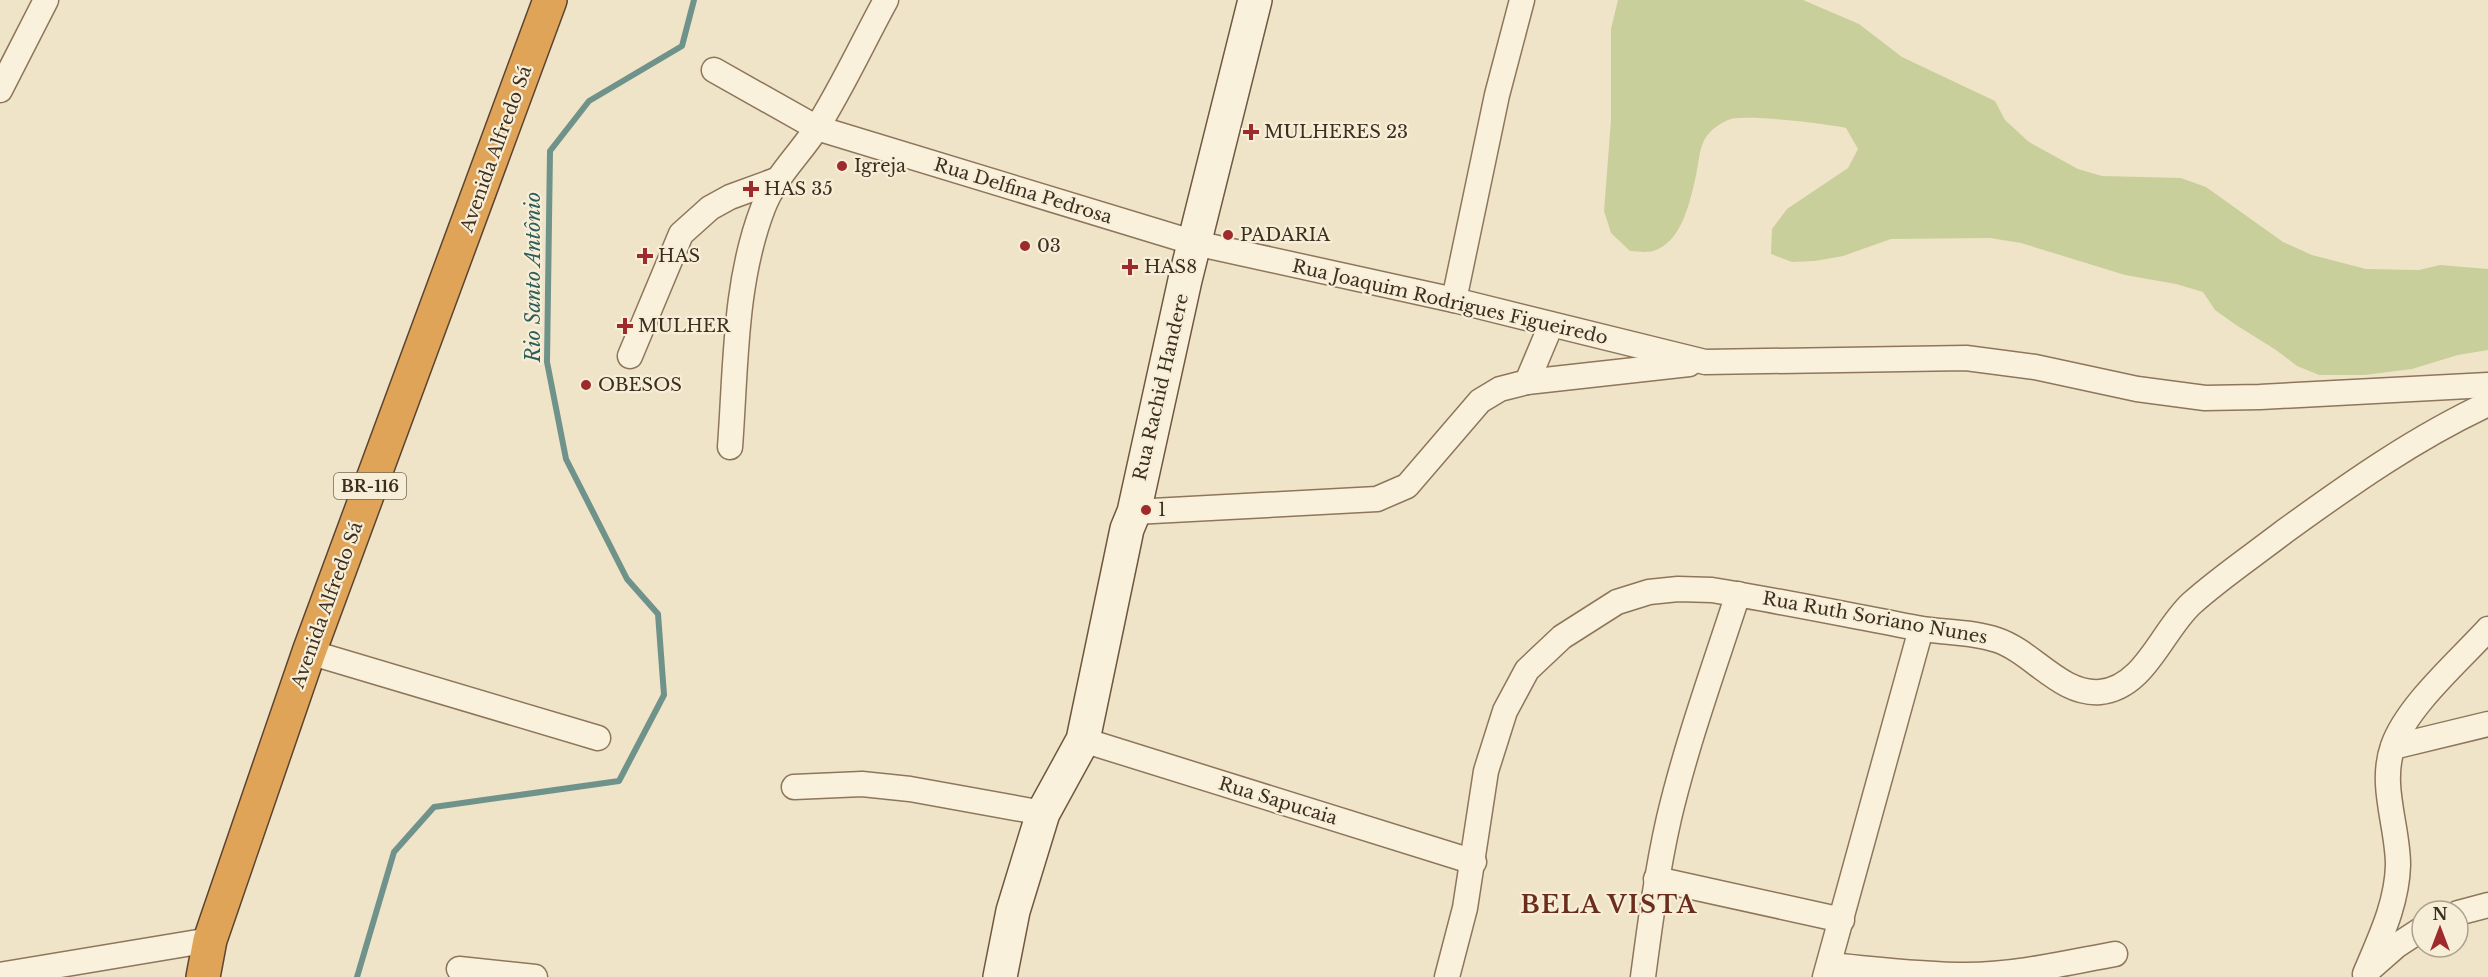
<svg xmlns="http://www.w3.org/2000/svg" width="2488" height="977" font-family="'Libre Baskerville',serif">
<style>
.green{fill:#c9cf9b}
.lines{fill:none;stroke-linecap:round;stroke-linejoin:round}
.stream{stroke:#6f938a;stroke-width:6}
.street-casing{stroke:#8d765c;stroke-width:27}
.secondary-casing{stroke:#6f573f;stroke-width:36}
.highway-casing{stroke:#5b4430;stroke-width:36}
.street{stroke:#faf1dc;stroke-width:24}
.secondary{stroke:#faf1dc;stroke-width:33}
.highway{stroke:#e0a458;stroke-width:33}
.poi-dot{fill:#9e2a2b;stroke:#f7eed8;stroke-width:2}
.labels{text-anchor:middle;stroke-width:4.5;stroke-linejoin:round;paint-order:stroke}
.shield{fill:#f7eed8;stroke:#756857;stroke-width:1.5}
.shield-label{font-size:16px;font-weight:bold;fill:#3d2e20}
.poi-label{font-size:18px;fill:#3d2e20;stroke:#f7eed8;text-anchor:start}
.street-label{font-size:18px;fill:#3d2e20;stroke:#f7eed8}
.water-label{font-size:20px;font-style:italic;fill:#2f5d5a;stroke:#f7eed8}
.district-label{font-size:24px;font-weight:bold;letter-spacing:1.5px;fill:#6b2e1e;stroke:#f7eed8}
</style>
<rect width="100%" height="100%" fill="#f0e4c8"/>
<path class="green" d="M1618,0H1803L1859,24L1902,57L1995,101L2005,120L2029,142L2078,169L2102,176L2181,178L2206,187L2283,242L2312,255L2366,269L2419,270L2440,265L2488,269V350L2458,355L2412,369L2365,375H2319L2297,366L2276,350L2236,325L2215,310L2203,292L2176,284L2125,275L2021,243L1990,238L1891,239L1843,256L1815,261L1792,262L1771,254L1772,229L1787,209L1848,168L1858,149L1846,128C1828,124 1742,113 1728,120C1696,135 1702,152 1695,180C1689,205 1681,243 1653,251C1646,253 1636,251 1630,251L1611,233L1604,211L1611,120V29Z"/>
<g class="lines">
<polyline class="stream" points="357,977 394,852 434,807 619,781 664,695 658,614 627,579 566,459 547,362 550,151 589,101 682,46 694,0"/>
<defs>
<g id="street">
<polyline points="714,70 817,128 1195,243 1454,300 1705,362 1966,358 2035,367 2137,389 2205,398 2260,397 2488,385"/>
<polyline points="0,90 46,0"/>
<polyline points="1454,300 1497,95 1522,0"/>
<polyline points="630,356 681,234 710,208 730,197 779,179"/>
<polyline points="1527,382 1689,364"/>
<path d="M730,447C736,368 734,283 763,208C774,178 799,155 816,129C842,88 863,42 886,0"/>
<polyline points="1134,512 1377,499 1407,486 1480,401 1500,389 1527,382 1551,325"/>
<polyline points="309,652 598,738"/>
<polyline points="1083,740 1474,862"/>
<polyline points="2393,747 2488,724"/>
<polyline points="794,787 862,784 910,789 1043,813"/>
<polyline points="1656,879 1842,920"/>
<polyline points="2458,913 2488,905"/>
<path d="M1829,965C1874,969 1920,975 1966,975C2016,975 2066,963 2115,954"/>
<polyline points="2371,968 2396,946 2422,929"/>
<polyline points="459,969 535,977"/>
<path d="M2365,974C2380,938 2397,904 2398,865C2398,826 2379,785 2393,746C2407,706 2459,661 2488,629"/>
<polyline points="0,975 210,940"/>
<path d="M1447,977L1465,908L1486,771L1505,711L1527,670L1562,637L1617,602L1649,592L1678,589L1712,590C1780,601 1848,615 1917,628C1943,633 1971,631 1997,640C2033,652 2060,695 2100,692C2145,688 2162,630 2192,603C2221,577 2254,555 2285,531C2350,484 2415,438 2488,404"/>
<path d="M1643,977C1650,924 1657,871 1669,818C1687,742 1714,668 1738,594"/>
<polyline points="1825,977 1921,629"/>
</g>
<polyline id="secondary" points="1000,977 1013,911 1043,813 1083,740 1127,529 1134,512 1185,280 1255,0"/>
<polyline id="highway" points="203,977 210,940 309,652 550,0"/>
</defs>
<use href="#street" class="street-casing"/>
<use href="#secondary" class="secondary-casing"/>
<use href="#highway" class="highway-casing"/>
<use href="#street" class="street"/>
<use href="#secondary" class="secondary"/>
<use href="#highway" class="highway"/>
</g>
<g class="poi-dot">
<path d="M1248 123h6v6h6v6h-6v6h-6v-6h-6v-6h6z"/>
<circle cx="842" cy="166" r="6"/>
<path d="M748 180h6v6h6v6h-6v6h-6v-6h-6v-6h6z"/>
<circle cx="1228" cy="235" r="6"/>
<circle cx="1025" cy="246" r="6"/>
<path d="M642 247h6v6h6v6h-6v6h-6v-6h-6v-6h6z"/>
<path d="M1127 258h6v6h6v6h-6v6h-6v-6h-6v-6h6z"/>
<path d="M622 317h6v6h6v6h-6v6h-6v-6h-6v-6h6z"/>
<circle cx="586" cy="385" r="6"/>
<circle cx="1146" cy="510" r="6"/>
</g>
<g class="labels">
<rect class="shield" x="334" y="473" width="72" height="26" rx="4.5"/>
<g class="shield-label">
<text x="370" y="492">BR-116</text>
</g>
<g class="poi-label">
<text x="1264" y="138">MULHERES 23</text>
<text x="854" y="172">Igreja</text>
<text x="764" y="195">HAS 35</text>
<text x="1240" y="241">PADARIA</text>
<text x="1037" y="252">03</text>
<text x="658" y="262">HAS</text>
<text x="1144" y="273">HAS8</text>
<text x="638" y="332">MULHER</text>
<text x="598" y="391">OBESOS</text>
<text x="1158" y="516">1</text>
</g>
<g class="street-label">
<text transform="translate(496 149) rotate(-70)" y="6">Avenida Alfredo Sá</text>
<text transform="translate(1023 191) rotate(17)" y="6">Rua Delfina Pedrosa</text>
<text transform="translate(1450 302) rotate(13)" y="6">Rua Joaquim Rodrigues Figueiredo</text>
<text transform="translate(1161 387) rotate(-77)" y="6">Rua Rachid Handere</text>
<text transform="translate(327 605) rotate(-70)" y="6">Avenida Alfredo Sá</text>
<text transform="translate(1875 618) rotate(10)" y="6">Rua Ruth Soriano Nunes</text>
<text transform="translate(1278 801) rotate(17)" y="6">Rua Sapucaia</text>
</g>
<g class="water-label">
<text transform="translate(533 277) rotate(-90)" y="7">Rio Santo Antônio</text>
</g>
<g class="district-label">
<text x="1609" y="913">BELA VISTA</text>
</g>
</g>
<g transform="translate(2440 929)"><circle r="28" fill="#f7eed8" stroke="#ada18e" stroke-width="1.5"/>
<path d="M0-4.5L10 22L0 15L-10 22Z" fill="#9e2a2b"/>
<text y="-9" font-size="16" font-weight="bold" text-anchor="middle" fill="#3d2e20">N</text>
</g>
</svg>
